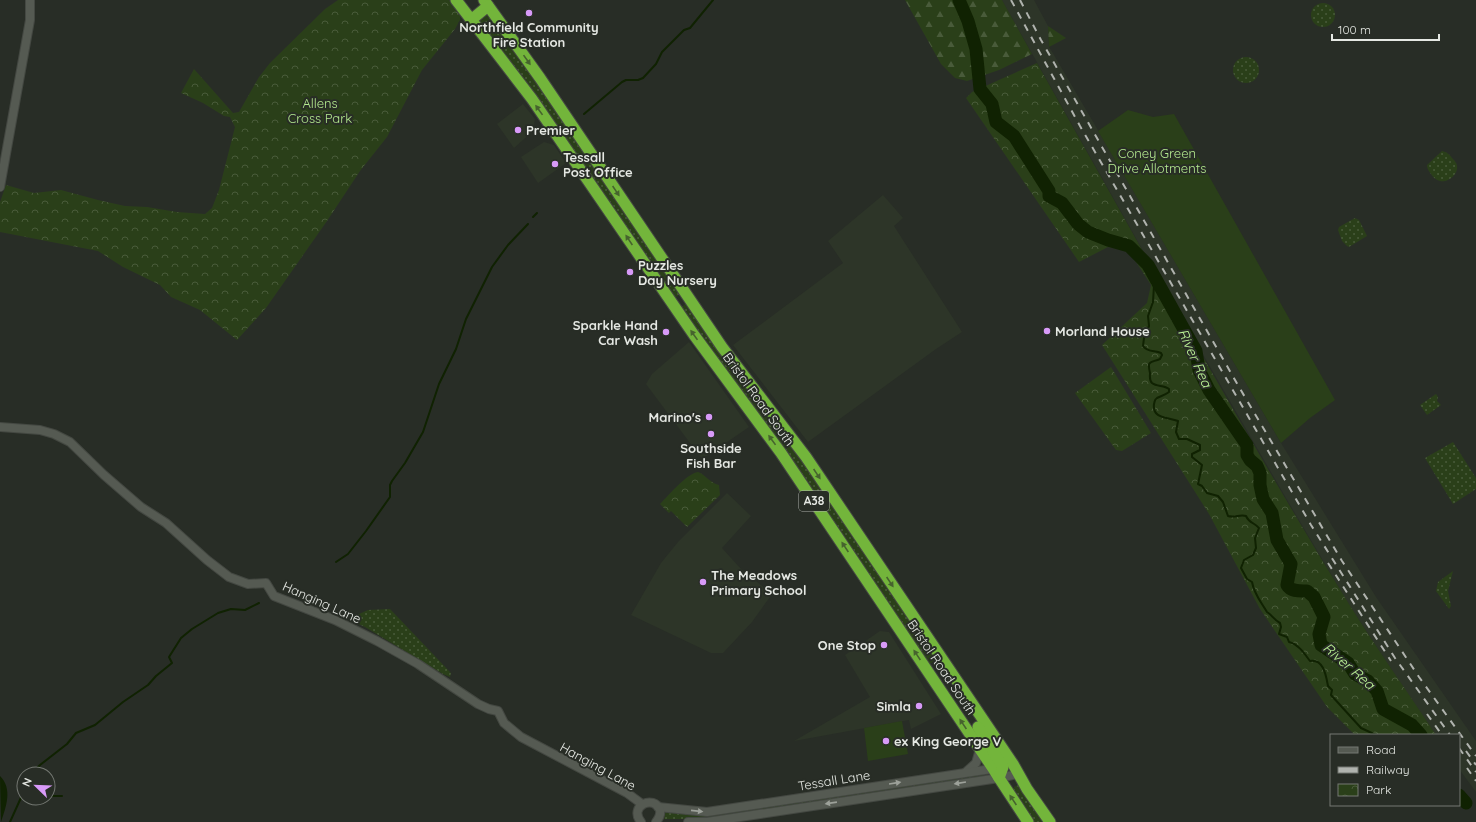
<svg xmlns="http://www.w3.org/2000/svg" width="1476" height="822" font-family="Quicksand,sans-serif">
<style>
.built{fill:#2d3528}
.grass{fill:url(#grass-dots)}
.forest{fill:url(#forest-firs)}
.park{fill:url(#park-crowns)}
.garden{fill:#2a3f19}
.water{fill:#102202}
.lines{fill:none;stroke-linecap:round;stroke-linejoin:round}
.stream{stroke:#102202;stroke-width:2}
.river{stroke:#102202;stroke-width:13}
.minor-casing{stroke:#444842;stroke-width:10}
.highway-casing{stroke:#444842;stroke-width:13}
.minor{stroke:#555a52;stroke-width:8}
.highway{stroke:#73b53b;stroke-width:11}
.rail{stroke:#b0b3ae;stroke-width:2;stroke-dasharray:7 7;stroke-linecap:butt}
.oneway{fill:#46632e}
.oneway2{fill:#9da19a}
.poi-dot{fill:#d89af8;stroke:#282d26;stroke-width:1.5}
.labels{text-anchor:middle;stroke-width:4;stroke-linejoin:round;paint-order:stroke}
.shield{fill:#282d26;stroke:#acb0aa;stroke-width:1}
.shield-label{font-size:12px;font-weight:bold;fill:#e5e8e3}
.poi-label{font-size:13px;font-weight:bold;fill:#e5e8e3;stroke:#282d26;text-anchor:start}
.park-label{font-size:13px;fill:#b4ea8f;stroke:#282d26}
.street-label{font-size:13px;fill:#e5e8e3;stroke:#282d26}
.water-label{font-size:14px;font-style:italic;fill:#bbf296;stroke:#282d26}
</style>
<defs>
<pattern id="grass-dots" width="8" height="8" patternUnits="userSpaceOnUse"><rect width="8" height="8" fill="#2a3f19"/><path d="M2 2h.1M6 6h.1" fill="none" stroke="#495b3a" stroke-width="1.8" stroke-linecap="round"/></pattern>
<pattern id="forest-firs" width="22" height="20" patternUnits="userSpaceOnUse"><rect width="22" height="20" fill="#2a3f19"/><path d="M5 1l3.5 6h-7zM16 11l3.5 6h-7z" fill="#495b3a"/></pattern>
<pattern id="park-crowns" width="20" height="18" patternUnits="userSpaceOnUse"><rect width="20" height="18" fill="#2a3f19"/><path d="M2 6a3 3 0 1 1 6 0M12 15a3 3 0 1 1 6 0" fill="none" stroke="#495b3a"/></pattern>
</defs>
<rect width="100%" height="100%" fill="#282d26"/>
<g class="built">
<polygon points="1002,0 1034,0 1048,26 1049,47 1054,55 1281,443 1376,597 1476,741 1476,792 1459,769 1459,735 1436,735 1394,673 1350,606 1290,505 1146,256"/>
<polygon points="523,104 535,119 533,131 514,148 497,124"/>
<polygon points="544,142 554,145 566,163 538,183 521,157"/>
<polygon points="883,195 903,218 894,226 962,332 936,349 808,442 733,345 843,263 828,241"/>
<polygon points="689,342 749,427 702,459 646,384 652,374"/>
<polygon points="727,493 751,516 722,548 741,569 772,594 752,622 723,653 711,653 631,615 661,563 678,542"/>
<polygon points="880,631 889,632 941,714 911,729 909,720 794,741 870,697 845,655"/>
</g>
<g class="grass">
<circle cx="1323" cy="15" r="12"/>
<polygon points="489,12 679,289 679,295 676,297 672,297 621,222 479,20"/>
<circle cx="1246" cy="70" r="13"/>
<path d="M1442,151C1447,152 1449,154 1452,158C1454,160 1457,163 1457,166C1459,176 1441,190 1431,174C1429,171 1427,169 1427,165Z"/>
<polygon points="1355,218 1359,220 1367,236 1349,247 1347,246 1342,241 1338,230 1339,227"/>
<polygon points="685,304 690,305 800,453 937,659 928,665 735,383 682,310 682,307"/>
<polygon points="1436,394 1438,397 1437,401 1441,405 1427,415 1420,405"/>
<polygon points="1453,442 1476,478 1476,489 1453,504 1425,458"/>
<polygon points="1453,571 1448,591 1451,606 1449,609 1436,591 1438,582"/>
<polygon points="390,609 451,673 450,677 443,674 365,627 348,619 368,610"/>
<polygon points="982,774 984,777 707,819 664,819 666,810 705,813"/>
<polygon points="1018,785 1021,785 1046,822 1033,822 1012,792 1014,787"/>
</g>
<g class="forest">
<polygon points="905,0 1002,0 1032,54 999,70 967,81 955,78 941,64"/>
<polygon points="1048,26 1066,38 1049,47"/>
</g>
<g class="park">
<polygon points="338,0 449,0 460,14 460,20 455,29 422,70 387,137 360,171 327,221 266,308 237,340 200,310 171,297 160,285 123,267 98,251 0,232 0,202 6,185 34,193 61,190 98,200 125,206 147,207 177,212 205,214 212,208 219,190 235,127 230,117 224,116 203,103 181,93 194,69 233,113 239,112 259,77 270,63 325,9"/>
<path d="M1037,63C1139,244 1240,427 1349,604C1377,649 1407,691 1436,735H1355L1327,707L1260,609L1209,514L1102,345L1147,303L1151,285L1129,251L1108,247L1079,262L966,98L972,92Z"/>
<polygon points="1111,367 1151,433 1122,451 1116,450 1075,393"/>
<path d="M698,472C706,475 710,483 719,485L720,495L687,527L671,511L669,513L660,504C669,495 686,474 698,472Z"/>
</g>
<g class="garden">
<polygon points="1128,110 1153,117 1174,114 1335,400 1310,418 1281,443 1098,131"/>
<polygon points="902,721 908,754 868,761 864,728"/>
</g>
<path class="water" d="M0,776C13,789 6,807 1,822Z"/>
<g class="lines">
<g class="stream">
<polyline points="584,114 622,82 626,80 638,80 643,78 656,64 662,52 684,30 690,28 713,0"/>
<polyline points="533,217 537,213"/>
<path d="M1148,265L1154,285L1153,302L1148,316L1149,326L1144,338L1143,346C1148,353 1155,350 1161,353L1162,355L1160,359C1150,363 1147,360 1150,373C1150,376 1149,380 1152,383C1157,387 1164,385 1169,389V392C1165,395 1161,396 1157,398C1154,400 1155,401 1154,404C1152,419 1168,417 1178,421L1176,432L1179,439H1187L1200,445V450L1192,454V457L1202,465L1198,484L1202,486L1207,493L1218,496L1223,502L1228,516C1235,518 1240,514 1246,516C1249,523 1255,523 1259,528L1255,538L1256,548L1253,555L1244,560L1241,568L1247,579L1252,582C1254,594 1261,602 1267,612C1272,615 1274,620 1280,623L1281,627L1279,634L1287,637L1289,642C1298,644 1304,653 1310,661C1324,659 1326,676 1328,686L1332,690L1331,695L1361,728L1376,735"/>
<polyline points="336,562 348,554 366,531 390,497 390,485 392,481 405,463 423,432 439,384 456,349 466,319 492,267 508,245 528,224"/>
<polyline points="31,774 40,765 67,744 76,733 95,725 123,702 148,685 156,676 172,663 169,657 181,638 192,629 218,613 231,609 245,610 259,603"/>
<polyline points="48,796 62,796"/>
<polyline points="10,822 24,791"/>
</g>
<g class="river">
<path d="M959,0L968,21L976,49L980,89L992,104L996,122L1014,136L1049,191V196L1062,203L1078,224L1088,232L1108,240L1129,246L1148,265L1196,351L1199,370L1209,390L1247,445V455L1250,460L1257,466L1260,473V485L1263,499L1272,513L1277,540L1291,564L1287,585C1291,592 1300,591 1307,591L1314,597L1324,617L1319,634L1321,645L1348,663L1355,674L1368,681L1377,691L1383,709L1412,725L1421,735"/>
<polyline points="1459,795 1466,803"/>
</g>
<defs>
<g id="minor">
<polyline points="0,187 30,20 30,0"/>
<polyline points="0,427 40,430 54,434 70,442 104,475 141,507 166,523 207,560 229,577 248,584 266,583 274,596 335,620 377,641 418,664 478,704 489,709 498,711 504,723 521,737 627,793 642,804"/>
<polyline points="966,772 976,763 980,749"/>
<polyline points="658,807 707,812 998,768"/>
<path d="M641,822C628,806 654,794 660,810C661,815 659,818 656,822"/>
<polyline points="688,822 707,822 999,778 1018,774"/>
</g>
<g id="highway">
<polyline points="456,0 532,99 694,335 781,453 994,770 999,778 1028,822"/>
<polyline points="484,0 540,78 722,347 806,457 1013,764 1027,789 1050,822"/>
<polyline points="471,20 488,6"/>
<polyline points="978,727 1003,767 999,778"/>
</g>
</defs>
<use href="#minor" class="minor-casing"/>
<use href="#highway" class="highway-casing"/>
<use href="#minor" class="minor"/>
<use href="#highway" class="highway"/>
<g class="rail">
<polyline points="1011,0 1080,126 1311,525 1395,658 1450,735"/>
<polyline points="1020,0 1041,40 1239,387 1342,561 1419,677 1476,756"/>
<polyline points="1328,563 1391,661"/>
<polyline points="1427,714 1442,735"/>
<polyline points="1459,748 1476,772"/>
<polyline points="1466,751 1476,765"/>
<polyline points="1467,768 1476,781"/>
</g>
</g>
<defs><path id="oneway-solid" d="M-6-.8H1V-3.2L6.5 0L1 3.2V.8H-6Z"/></defs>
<g class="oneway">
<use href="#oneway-solid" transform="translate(527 60) rotate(55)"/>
<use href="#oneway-solid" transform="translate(539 110) rotate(-126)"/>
<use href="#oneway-solid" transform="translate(616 191) rotate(56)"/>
<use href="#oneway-solid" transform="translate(629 240) rotate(-124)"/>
<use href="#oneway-solid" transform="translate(694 335) rotate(-125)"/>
<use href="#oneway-solid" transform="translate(772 440) rotate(-126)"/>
<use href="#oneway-solid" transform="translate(817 474) rotate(56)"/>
<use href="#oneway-solid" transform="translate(845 547) rotate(-124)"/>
<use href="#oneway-solid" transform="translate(890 582) rotate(56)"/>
<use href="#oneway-solid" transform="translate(917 655) rotate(-124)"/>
<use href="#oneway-solid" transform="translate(963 724) rotate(-124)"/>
<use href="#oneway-solid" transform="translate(1013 800) rotate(-124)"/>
</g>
<g class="oneway2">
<use href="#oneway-solid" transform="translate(895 783) rotate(-9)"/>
<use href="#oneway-solid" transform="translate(960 783) rotate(171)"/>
<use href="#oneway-solid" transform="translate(831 803) rotate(172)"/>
<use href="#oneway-solid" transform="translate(697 811) rotate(6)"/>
</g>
<g class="poi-dot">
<circle cx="529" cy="13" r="4"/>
<circle cx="518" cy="130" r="4"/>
<circle cx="555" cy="164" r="4"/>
<circle cx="630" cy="272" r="4"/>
<circle cx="1047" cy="331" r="4"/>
<circle cx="666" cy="332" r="4"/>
<circle cx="709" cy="417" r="4"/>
<circle cx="711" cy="434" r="4"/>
<circle cx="703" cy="582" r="4"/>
<circle cx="884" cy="645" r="4"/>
<circle cx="919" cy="706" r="4"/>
<circle cx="886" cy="741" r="4"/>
</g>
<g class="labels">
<rect class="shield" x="799" y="491" width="30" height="20" rx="3"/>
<g class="shield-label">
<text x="814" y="505">A38</text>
</g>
<g class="poi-label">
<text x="529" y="32" text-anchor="middle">Northfield Community<tspan x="529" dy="15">Fire Station</tspan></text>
<text x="526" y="135">Premier</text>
<text x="563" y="162">Tessall<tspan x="563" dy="15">Post Office</tspan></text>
<text x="638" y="270">Puzzles<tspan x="638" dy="15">Day Nursery</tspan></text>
<text x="658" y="330" text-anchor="end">Sparkle Hand<tspan x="658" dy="15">Car Wash</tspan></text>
<text x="1055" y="336">Morland House</text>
<text x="701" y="422" text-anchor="end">Marino's</text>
<text x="711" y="453" text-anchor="middle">Southside<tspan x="711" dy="15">Fish Bar</tspan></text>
<text x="711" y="580">The Meadows<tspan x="711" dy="15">Primary School</tspan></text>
<text x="876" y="650" text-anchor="end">One Stop</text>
<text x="911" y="711" text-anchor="end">Simla</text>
<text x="894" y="746">ex King George V</text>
</g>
<g class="park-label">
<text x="320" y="108">Allens<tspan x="320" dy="15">Cross Park</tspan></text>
<text x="1157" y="158">Coney Green<tspan x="1157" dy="15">Drive Allotments</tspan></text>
</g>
<g class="street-label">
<text transform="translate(759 399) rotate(54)" y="5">Bristol Road South</text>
<text transform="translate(322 602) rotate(24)" y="5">Hanging Lane</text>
<text transform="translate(942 667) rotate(56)" y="5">Bristol Road South</text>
<text transform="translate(598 766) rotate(29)" y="5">Hanging Lane</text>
<text transform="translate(834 780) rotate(-9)" y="5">Tessall Lane</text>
</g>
<g class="water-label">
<text transform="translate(1195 358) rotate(66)" y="5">River Rea</text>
<text transform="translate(1349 666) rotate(41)" y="5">River Rea</text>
</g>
</g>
<rect x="1330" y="734" width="130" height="72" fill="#282d26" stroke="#747872"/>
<rect x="1338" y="747" width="20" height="6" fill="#555a52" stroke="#747872"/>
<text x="1366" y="754" font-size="12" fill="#e5e8e3">Road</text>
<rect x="1338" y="767" width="20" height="6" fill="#b0b3ae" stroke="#747872"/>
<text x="1366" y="774" font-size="12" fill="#e5e8e3">Railway</text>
<rect x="1338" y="784" width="20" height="12" fill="url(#park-crowns)" stroke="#747872"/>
<text x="1366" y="794" font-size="12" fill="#e5e8e3">Park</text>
<g transform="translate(36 786) rotate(293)"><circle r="19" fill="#282d26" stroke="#747872"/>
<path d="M0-3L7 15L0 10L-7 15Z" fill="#d89af8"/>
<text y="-6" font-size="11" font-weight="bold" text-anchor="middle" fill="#e5e8e3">N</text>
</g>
<path d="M1332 34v6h107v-6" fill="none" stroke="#e5e8e3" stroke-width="2"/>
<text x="1338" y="34" font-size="12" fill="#e5e8e3" stroke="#282d26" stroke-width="3" paint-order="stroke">100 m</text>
</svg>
